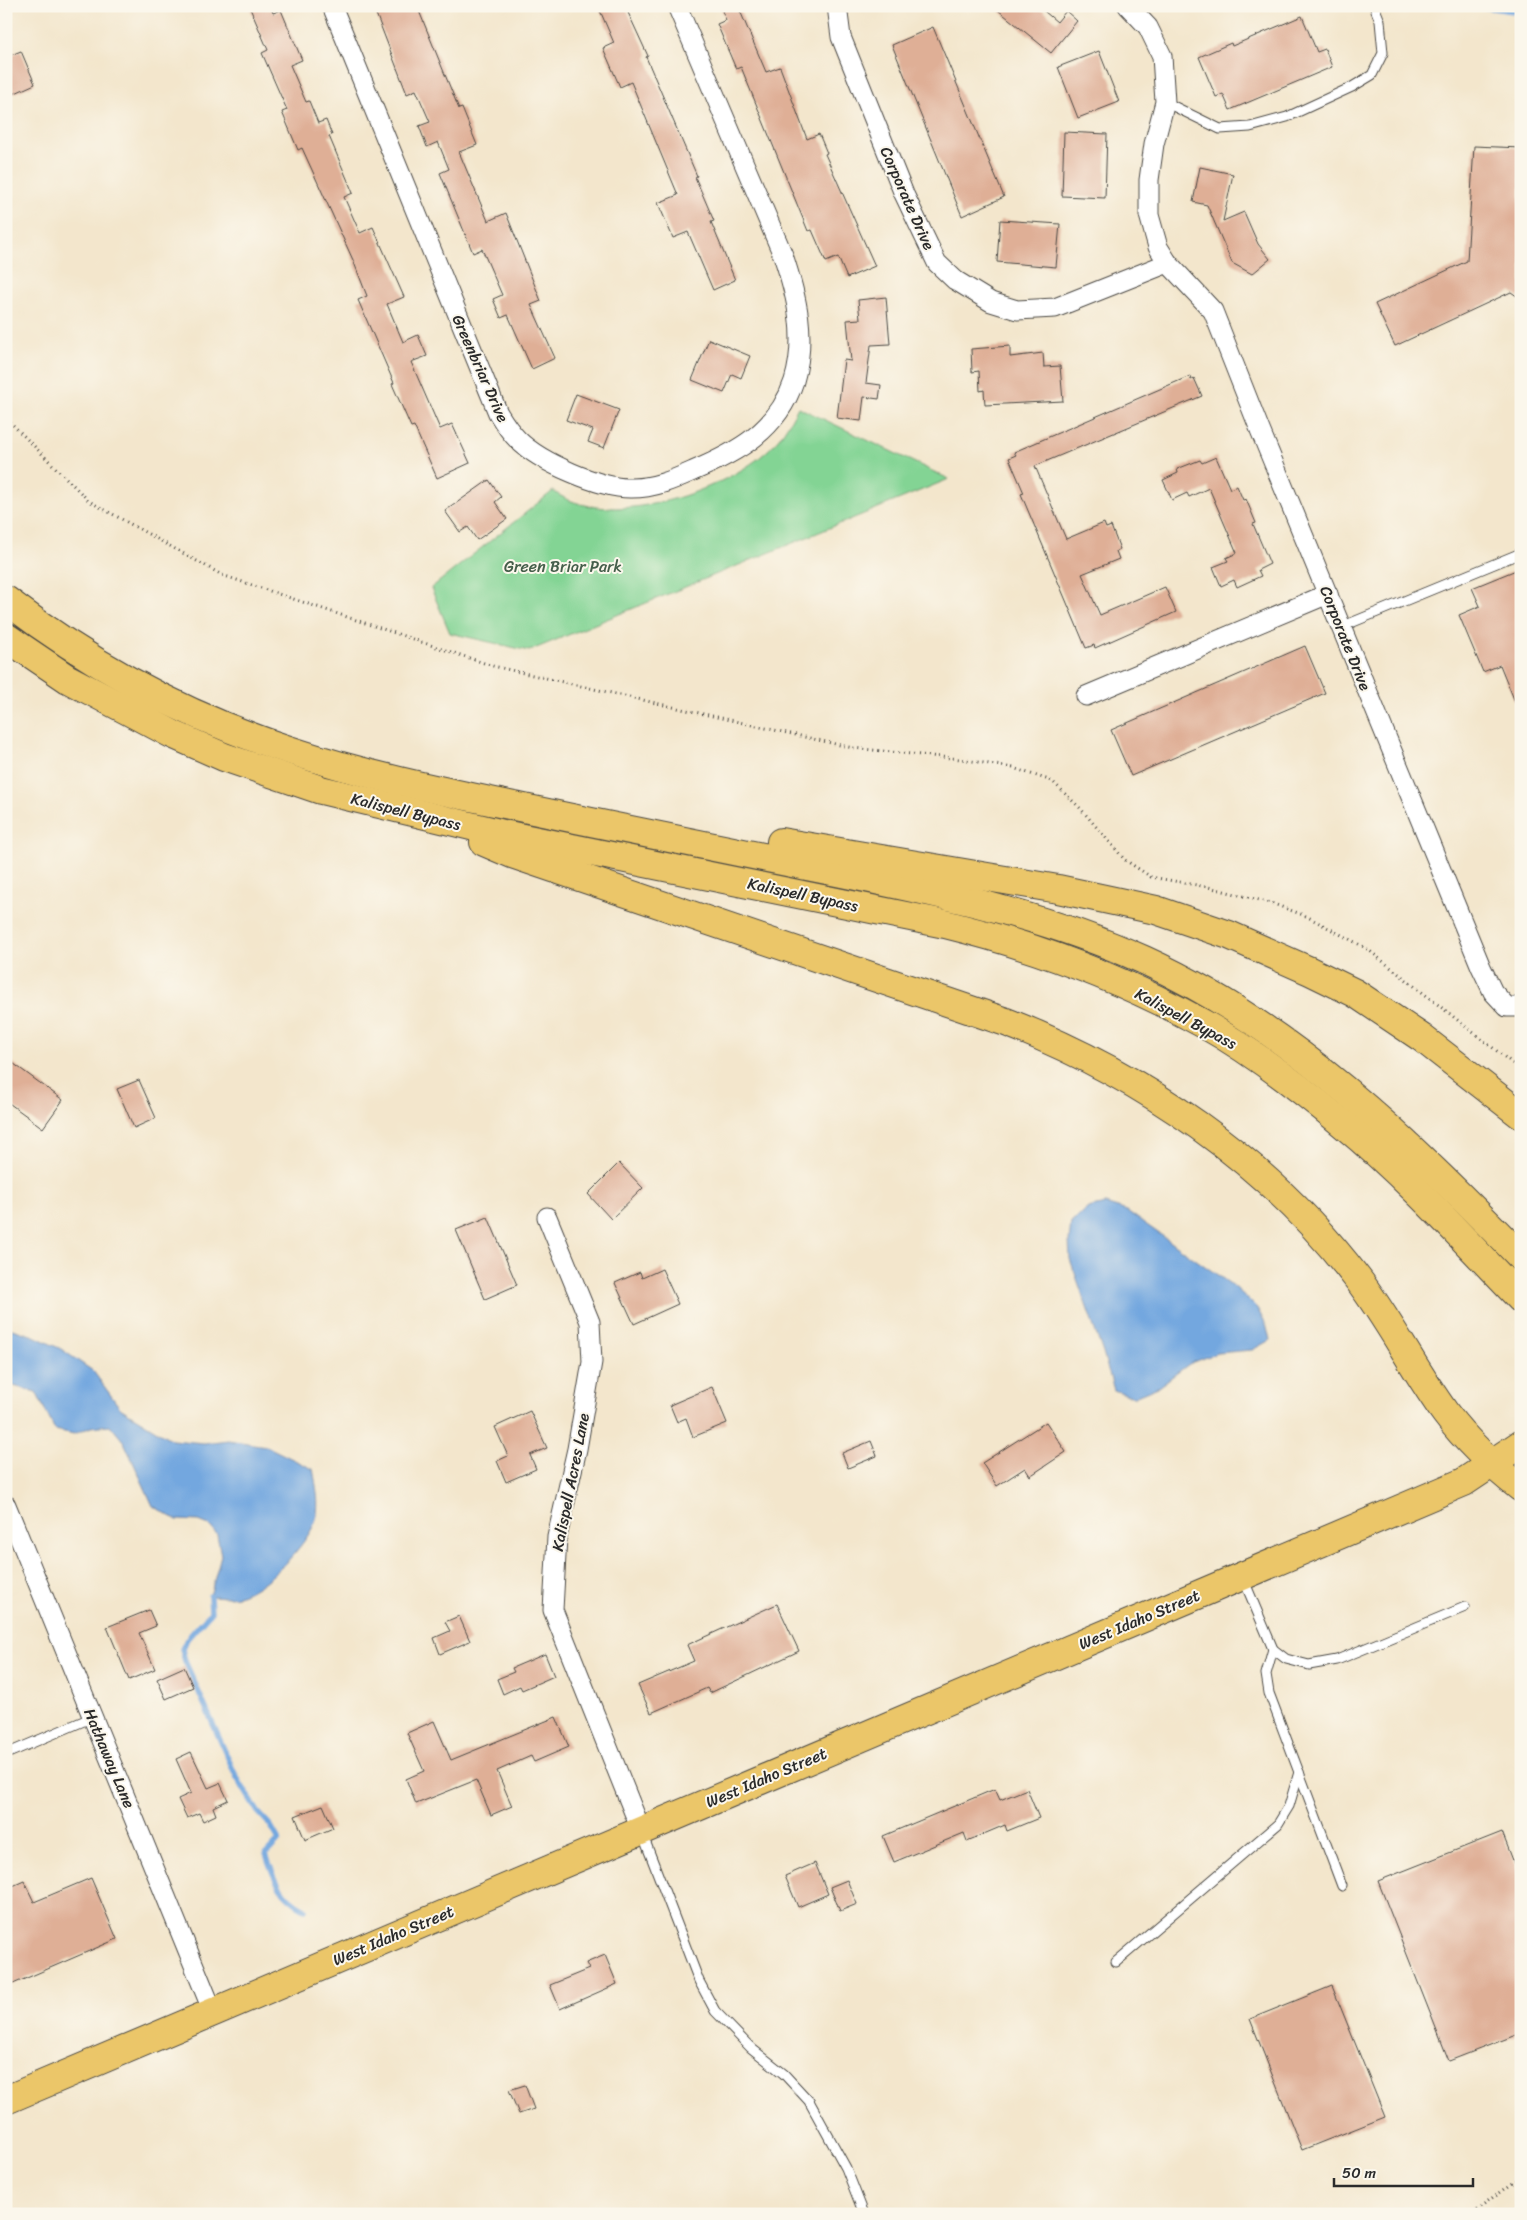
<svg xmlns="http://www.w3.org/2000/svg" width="1527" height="2220" font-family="Sriracha,sans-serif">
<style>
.green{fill:#83d494;stroke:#578060}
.water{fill:#73a7df;stroke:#4f6985}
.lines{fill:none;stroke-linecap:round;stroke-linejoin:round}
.stream{stroke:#73a7df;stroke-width:5.5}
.building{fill:#dfaf96}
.service-casing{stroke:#494743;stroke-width:11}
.minor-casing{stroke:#494743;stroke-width:21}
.trunk-casing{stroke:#494743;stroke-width:30}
.path{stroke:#494743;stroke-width:3;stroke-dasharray:1 4;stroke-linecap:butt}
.service{stroke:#fff;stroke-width:9}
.minor{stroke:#fff;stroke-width:19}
.trunk{stroke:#ebc669;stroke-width:28}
.labels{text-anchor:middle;stroke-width:4;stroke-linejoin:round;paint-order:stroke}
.street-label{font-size:16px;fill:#2b2b2b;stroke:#fbf7ec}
.park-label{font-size:16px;fill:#455e4a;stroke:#fbf7ec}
</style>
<rect width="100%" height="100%" fill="#fbf7ec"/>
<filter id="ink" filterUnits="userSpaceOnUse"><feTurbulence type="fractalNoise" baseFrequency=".02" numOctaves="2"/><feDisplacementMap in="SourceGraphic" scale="10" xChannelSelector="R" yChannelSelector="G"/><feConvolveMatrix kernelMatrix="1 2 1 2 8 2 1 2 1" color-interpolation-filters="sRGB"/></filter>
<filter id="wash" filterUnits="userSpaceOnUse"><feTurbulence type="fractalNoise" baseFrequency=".0096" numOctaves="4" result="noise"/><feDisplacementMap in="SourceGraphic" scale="20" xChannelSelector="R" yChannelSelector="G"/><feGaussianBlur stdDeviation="1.12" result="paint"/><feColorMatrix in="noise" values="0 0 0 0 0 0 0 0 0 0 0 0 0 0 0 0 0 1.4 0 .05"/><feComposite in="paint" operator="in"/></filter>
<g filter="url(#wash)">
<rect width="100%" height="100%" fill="#f3e6cc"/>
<path class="green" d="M798,407L949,479L529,651L450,633L431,588L553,491C607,531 719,493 765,453C780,440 789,424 798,407Z"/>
<g class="water">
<polygon points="1105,1204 1127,1211 1236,1288 1257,1308 1267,1327 1270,1340 1252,1350 1217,1353 1189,1364 1158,1387 1134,1397 1114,1390 1103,1353 1070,1259 1069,1241 1071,1223 1088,1208"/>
<path d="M6,1327L34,1336L61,1349L93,1371L120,1408L172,1440L204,1443L228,1440L266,1446L313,1469C316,1485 320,1503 316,1519C308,1545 263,1591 237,1596C229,1598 218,1596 210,1596L221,1555L217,1535L209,1525L199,1521L177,1520L153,1506L124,1442L110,1425L91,1427L74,1434L55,1430L36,1392L6,1384Z"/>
</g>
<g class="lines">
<g class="stream">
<polyline points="1478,6 1521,12"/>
<path d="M210,1596L211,1612L187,1639L182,1649L185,1661L236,1776L258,1812L271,1826L279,1840L266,1854C274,1879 281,1897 305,1909"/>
</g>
</g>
<g id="blocks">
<g class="building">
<polygon points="249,6 270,6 273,13 281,10 302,60 290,65 306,102 309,101 318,123 326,120 332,135 329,136 353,193 344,197 360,233 373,227 404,297 387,304 403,342 418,335 427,356 411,362 440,429 452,424 470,463 437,478 414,426 411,427 392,384 394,383 358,300 367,296 353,260 302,148 298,150 282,112 287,110 262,53 268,50"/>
<polygon points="373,6 417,6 459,109 462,108 477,145 459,152 488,221 506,213 541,301 531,305 555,358 532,369 508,315 501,318 493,299 502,295 482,249 473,253 440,173 449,169 438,142 427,147 419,126 430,122 416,90 407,94"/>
<polygon points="598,6 625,6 648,56 646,57 697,176 695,177 714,221 711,222 735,280 713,290 688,232 673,238 658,203 678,195 631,82 620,87 603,48 614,43"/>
<polygon points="720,6 738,6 766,72 780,67 807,139 819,134 827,153 825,154 875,266 847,278 838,257 826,262 812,230 808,231 741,67 736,69 717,24 726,20"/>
<polygon points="993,6 1038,6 1057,22 1066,11 1077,21 1051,53"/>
<polygon points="1302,16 1317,52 1325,49 1332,67 1230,110 1223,94 1216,97 1199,57 1231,43 1232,46"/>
<polygon points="933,27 1004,197 962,216 892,45"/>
<polygon points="21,51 35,84 13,94 6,79 6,57"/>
<polygon points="1099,51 1119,102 1078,118 1058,67"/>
<polygon points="1064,132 1107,134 1105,198 1062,196"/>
<polygon points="1474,146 1521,148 1519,236 1521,237 1521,299 1511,292 1395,346 1375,304 1467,261"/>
<polygon points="1200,167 1233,174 1223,221 1244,212 1258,244 1270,259 1252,274 1232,263 1207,205 1193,202"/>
<polygon points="1000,220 1060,224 1056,267 997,262"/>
<polygon points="886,297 890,344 871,345 866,383 881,385 879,399 864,397 861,421 837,418 844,360 851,361 847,320 860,319 858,300"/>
<polygon points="709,339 750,356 741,378 732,374 724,393 692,380"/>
<polygon points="1010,346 1010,357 1043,353 1044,367 1060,366 1063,401 985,405 984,390 980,391 979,371 972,372 971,349"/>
<polygon points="1190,376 1191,380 1194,378 1202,396 1035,466 1066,539 1104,523 1106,528 1111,526 1120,549 1116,551 1119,559 1082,574 1100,615 1165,587 1176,612 1095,648 1094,645 1086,648 1021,494 1024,493 1009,458 1016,455 1014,452"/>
<polygon points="576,394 619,410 604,448 588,442 593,430 566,420"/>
<polygon points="1216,457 1230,489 1237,486 1243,500 1246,499 1256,523 1253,524 1270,564 1258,570 1261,576 1237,587 1234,580 1221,586 1213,567 1228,561 1226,558 1237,553 1209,488 1189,497 1187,493 1172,500 1163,480 1178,473 1177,469 1200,460 1202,463"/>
<polygon points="489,480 501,497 495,502 507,519 477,540 468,527 460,532 445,511"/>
<polygon points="1521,568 1521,714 1520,714 1500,665 1483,672 1459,615 1480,606 1472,588"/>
<polygon points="1305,646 1325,693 1131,776 1111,730"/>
<polygon points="6,1058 63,1100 43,1128 6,1101"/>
<polygon points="139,1080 156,1118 134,1128 117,1089"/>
<polygon points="619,1163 643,1188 611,1219 588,1194"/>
<polygon points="488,1217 517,1285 485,1299 456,1230"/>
<polygon points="662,1269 678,1304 634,1324 615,1283 640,1272 642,1278"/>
<polygon points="712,1387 727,1423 693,1437 686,1418 677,1422 670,1405"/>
<polygon points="530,1411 547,1448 530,1455 536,1469 506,1482 497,1461 508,1456 495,1427"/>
<polygon points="1046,1422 1066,1452 1030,1476 1025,1468 997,1486 982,1463"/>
<polygon points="871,1441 877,1456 848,1468 842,1453"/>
<polygon points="777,1604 799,1651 710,1693 707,1688 651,1713 638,1685 694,1661 687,1645"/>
<polygon points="149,1610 156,1626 139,1633 155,1669 129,1680 107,1627"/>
<polygon points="459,1616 470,1641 440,1654 434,1638 450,1631 445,1622"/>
<polygon points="545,1654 554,1676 522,1690 520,1686 503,1694 497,1679 514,1672 512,1668"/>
<polygon points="184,1667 193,1687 166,1699 157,1679"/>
<polygon points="556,1717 569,1747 534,1762 531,1756 497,1771 512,1806 491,1815 476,1780 416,1804 406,1779 424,1771 407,1733 434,1721 451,1760"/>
<polygon points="191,1752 208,1788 220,1783 228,1800 213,1807 216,1815 203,1821 199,1813 187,1818 178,1799 191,1793 176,1759"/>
<polygon points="995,1789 1000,1800 1027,1789 1039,1818 1007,1831 1005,1825 967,1841 964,1833 894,1862 883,1836"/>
<polygon points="323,1805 333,1828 305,1840 295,1816"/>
<polygon points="1502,1832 1521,1881 1521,2033 1449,2061 1378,1881"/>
<polygon points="815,1863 828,1894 798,1907 785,1876"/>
<polygon points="91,1878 117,1939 6,1987 6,1889 24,1881 34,1902"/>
<polygon points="847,1880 857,1904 840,1911 830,1887"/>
<polygon points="605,1955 617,1984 560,2009 550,1985 589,1969 586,1963"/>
<polygon points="1332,1986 1385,2117 1302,2150 1250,2019"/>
<polygon points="525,2085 534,2109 519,2114 509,2090"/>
</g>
</g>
</g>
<g filter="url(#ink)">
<use href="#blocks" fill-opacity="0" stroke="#494743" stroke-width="1"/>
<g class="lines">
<defs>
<g id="service">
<polyline points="1165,102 1220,129 1250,127 1287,117 1352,87 1372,75 1383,53 1380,21 1374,6"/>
<polyline points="1341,627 1521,553"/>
<polyline points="1243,1578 1273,1649 1286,1659 1309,1665 1337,1660 1465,1607"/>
<polyline points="1273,1649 1266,1674 1269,1693 1342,1886"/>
<polyline points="6,1754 93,1717"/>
<polyline points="642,1833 699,1981 715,2011 751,2048 784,2074 809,2101 846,2168 864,2214"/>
<polyline points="1116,1962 1278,1824 1289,1806 1299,1772"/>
</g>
<g id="minor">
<path d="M332,6L498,413C504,423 510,432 518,440C540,462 601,489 632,488C654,488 673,480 693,471C738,452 778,430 794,381C807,337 797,297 783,255L677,6"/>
<polyline points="837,6 841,37 904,194 937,263 955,280 991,302 1017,310 1055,308 1168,263"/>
<polyline points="1128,6 1148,27 1162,56 1165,102 1154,144 1149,180 1149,215 1158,247 1168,263 1213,311 1260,430 1481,967 1493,992 1507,1007 1521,1007"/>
<polyline points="1086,696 1328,594"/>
<polyline points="547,1217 590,1322 592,1362 577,1449 557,1537 553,1610 641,1830"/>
<polyline points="6,1505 213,2012"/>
</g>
<g id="trunk">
<path d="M6,600C91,665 187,717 289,750C364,775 442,791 519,807C613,827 707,846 802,865C918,888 1035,911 1144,960C1292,1027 1408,1142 1521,1257"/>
<path d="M6,637L68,679L172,734L224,757L321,790L508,835L945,924C1034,946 1121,978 1202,1023C1252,1051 1299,1087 1343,1124C1407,1177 1463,1239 1521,1299"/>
<path d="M484,842L512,854L1006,1022C1142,1075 1268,1161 1357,1278C1390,1321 1414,1370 1446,1414C1467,1442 1493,1466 1521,1488"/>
<polyline points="781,842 1058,889 1156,910 1229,935 1310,971 1355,993 1422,1038 1521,1115"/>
<polyline points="6,2100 1464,1482 1521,1444"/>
</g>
</defs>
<use href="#service" class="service-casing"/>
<use href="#minor" class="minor-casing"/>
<use href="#trunk" class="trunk-casing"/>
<g class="path">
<polyline points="6,418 89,501 222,575 493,666 853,748 960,759 1013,768 1052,781 1080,808 1125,860 1151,877 1208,887 1271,903 1306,916 1366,948 1521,1070"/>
<polyline points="1472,2214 1521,2177"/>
</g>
<use href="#service" class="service"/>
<use href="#minor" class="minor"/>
<use href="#trunk" class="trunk"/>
</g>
</g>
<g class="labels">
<g class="street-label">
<text transform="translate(908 198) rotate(66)" y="6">Corporate Drive</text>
<text transform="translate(481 368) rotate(66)" y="6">Greenbriar Drive</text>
<text transform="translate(1346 638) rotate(68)" y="6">Corporate Drive</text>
<text transform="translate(406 811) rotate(14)" y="6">Kalispell Bypass</text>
<text transform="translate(803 894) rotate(12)" y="6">Kalispell Bypass</text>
<text transform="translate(1186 1018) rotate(28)" y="6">Kalispell Bypass</text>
<text transform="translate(570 1482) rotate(-79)" y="6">Kalispell Acres Lane</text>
<text transform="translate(1139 1619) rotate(-23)" y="6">West Idaho Street</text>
<text transform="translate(110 1758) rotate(67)" y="6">Hathaway Lane</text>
<text transform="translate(766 1777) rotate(-23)" y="6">West Idaho Street</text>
<text transform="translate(393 1935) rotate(-23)" y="6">West Idaho Street</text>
</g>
<g class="park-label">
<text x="563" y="572">Green Briar Park</text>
</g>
</g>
<rect width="1527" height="2220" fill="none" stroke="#fbf7ec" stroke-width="25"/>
<path d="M1334 2178v8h139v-8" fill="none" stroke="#2b2b2b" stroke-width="2.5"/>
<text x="1342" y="2178" font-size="15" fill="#2b2b2b" stroke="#fbf7ec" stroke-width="4" paint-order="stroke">50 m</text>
</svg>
